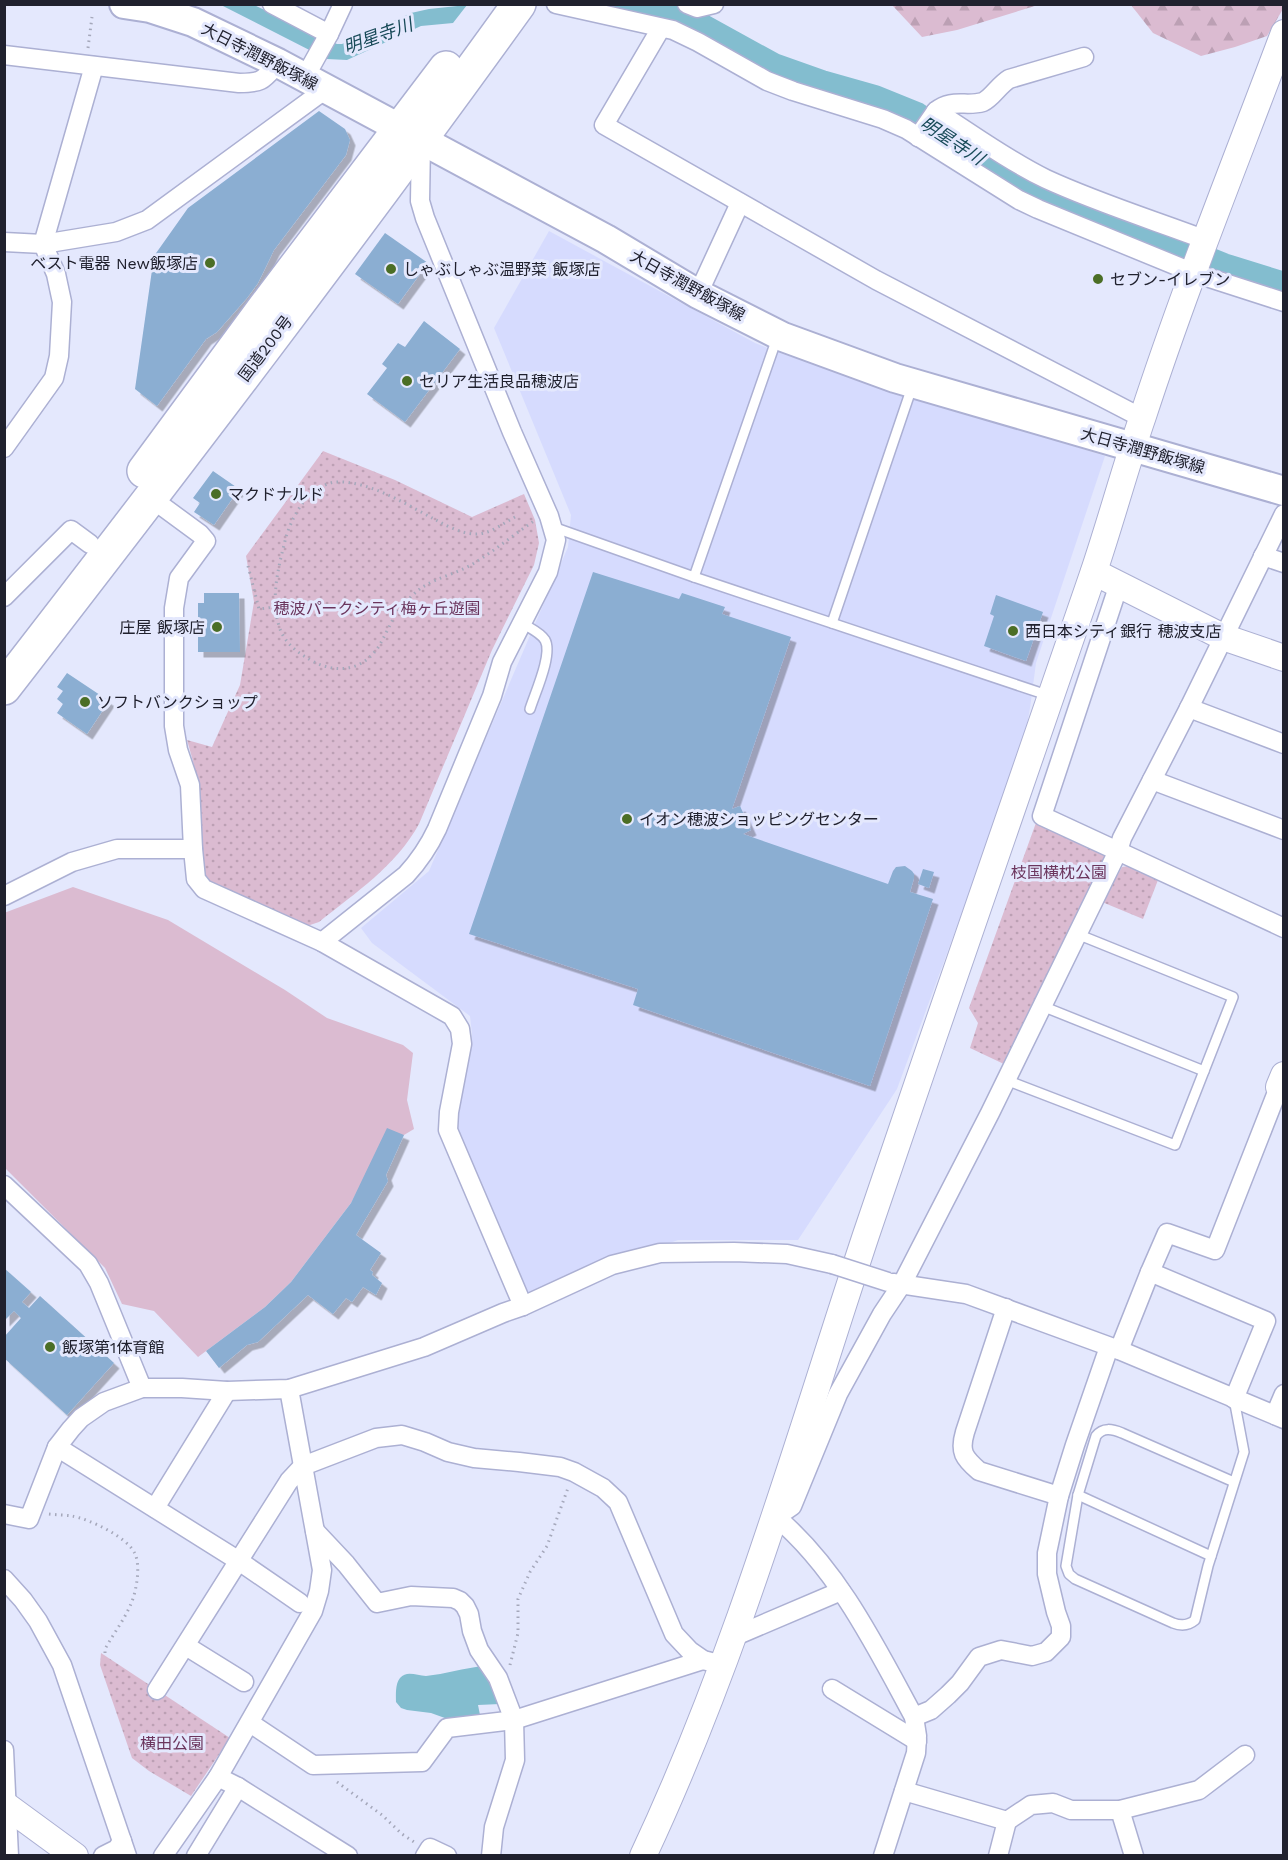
<svg xmlns="http://www.w3.org/2000/svg" width="1288" height="1860" font-family="'Work Sans','Noto Sans JP',sans-serif">
<style>
.built{fill:#d6dbfe}
.grass{fill:#dbbbd1}
.forest{fill:url(#forest-firs)}
.park{fill:url(#park-dots)}
.water{fill:#83bdcf}
.lines{fill:none;stroke-linecap:round;stroke-linejoin:round}
.river{stroke:#83bdcf;stroke-width:30}
.building{fill:#8baed2;filter:url(#shadow)}
.lane-casing{stroke:#acb0d3;stroke-width:12}
.street-casing{stroke:#acb0d3;stroke-width:21}
.secondary-casing{stroke:#acb0d3;stroke-width:28}
.primary-casing{stroke:#acb0d3;stroke-width:32}
.highway-casing{stroke:#acb0d3;stroke-width:36}
.path{stroke:#a5a8bb;stroke-width:3;stroke-dasharray:1.5 4.5;stroke-linecap:butt}
.lane{stroke:#fff;stroke-width:9}
.street{stroke:#fff;stroke-width:18}
.secondary{stroke:#fff;stroke-width:26}
.primary{stroke:#fff;stroke-width:28}
.highway{stroke:#fff;stroke-width:33}
.street-bridge-casing{stroke:#acb0d3;stroke-width:21;stroke-linecap:butt}
.street-bridge{stroke:#fff;stroke-width:18}
.poi-dot{fill:#4b6e26;stroke:#e4e8fd;stroke-width:2}
.labels{text-anchor:middle;stroke-width:6;stroke-linejoin:round;paint-order:stroke}
.street-label{font-size:16px;fill:#20212e;stroke:#e4e8fd}
.poi-label{font-size:16px;fill:#20212e;stroke:#e4e8fd;text-anchor:start}
.park-label{font-size:16px;fill:#6b355d;stroke:#e4e8fd}
.water-label{font-size:18px;font-style:italic;fill:#184a58;stroke:#e4e8fd}
</style>
<defs>
<pattern id="forest-firs" width="22" height="20" patternUnits="userSpaceOnUse" patternTransform="scale(1.5)"><rect width="22" height="20" fill="#dbbbd1"/><path d="M5 1l3.5 6h-7zM16 11l3.5 6h-7z" fill="#bca0b4"/></pattern>
<pattern id="park-dots" width="8" height="8" patternUnits="userSpaceOnUse" patternTransform="scale(1.5)"><rect width="8" height="8" fill="#dbbbd1"/><path d="M2 2h.1M6 6h.1" fill="none" stroke="#bca0b4" stroke-width="1.8" stroke-linecap="round"/></pattern>
<filter id="shadow"><feDropShadow dx="5.5" dy="5.5" stdDeviation="0" flood-color="#0004"/></filter>
</defs>
<rect width="100%" height="100%" fill="#e4e8fd"/>
<polygon class="built" points="549,231 755,343 783,354 1105,456 1036,663 1030,708 1023,747 897,1089 798,1240 678,1240 527,1294 454,1126 472,1034 470,1016 372,943 361,928 429,871 568,547 571,515 494,328"/>
<polygon class="grass" points="73,887 168,920 285,990 327,1018 403,1045 413,1053 407,1100 414,1129 404,1135 368,1170 351,1203 291,1282 265,1307 198,1357 154,1311 122,1304 105,1268 5,1168 4,913"/>
<g class="forest">
<polygon points="1283,4 1283,9 1267,36 1235,47 1201,56 1153,33 1131,5"/>
<polygon points="892,5 1038,5 957,30 922,37"/>
</g>
<g class="park">
<path d="M323,451L395,480L472,517L524,494L535,520L539,543L534,565L492,650L419,824C396,866 355,893 319,922L307,926L212,885L205,877L201,851L197,785L193,761L187,740L212,747L240,685L254,602L246,556Z"/>
<polygon points="1037,820 1109,855 1006,1065 970,1048 978,1023 969,1008"/>
<polygon points="1129,866 1158,880 1143,919 1102,902 1122,867"/>
<polygon points="101,1653 230,1738 191,1796 149,1771 132,1758 100,1665"/>
</g>
<g class="water">
<polygon points="221,5 254,5 337,44 342,44 411,13 429,9 467,5 453,23 421,26 347,60 327,59"/>
<path d="M483,1666L500,1704L478,1705L481,1720L456,1722L431,1713L407,1710L401,1708L396,1702C396,1695 395,1684 400,1678C407,1670 417,1676 426,1676C445,1674 464,1668 483,1666Z"/>
</g>
<g class="lines">
<polyline class="river" points="618,4 667,14 688,19 702,29 773,68 821,85 874,100 916,117 1012,180 1064,204 1223,268 1284,287"/>
</g>
<g class="building">
<polygon points="319,111 345,129 350,140 346,155 274,250 258,283 247,298 217,332 206,339 157,406 135,389 154,256 188,208"/>
<polygon points="385,233 428,263 398,304 355,274"/>
<polygon points="424,321 460,349 405,422 367,394 387,368 382,364 398,343 405,347"/>
<polygon points="213,471 239,489 214,525 194,512 200,503 193,498"/>
<polygon points="593,572 679,599 682,593 725,607 722,614 791,637 732,809 740,806 751,830 743,834 888,884 893,871 896,867 905,866 912,871 914,874 914,878 910,892 933,899 870,1086 633,1005 638,989 469,934"/>
<polygon points="204,593 239,593 240,652 198,652 198,634 195,634 195,620 198,620 198,603 204,603"/>
<polygon points="996,595 1043,612 1026,661 984,646 994,616 990,614"/>
<polygon points="67,673 109,701 87,734 57,713 63,704 57,699 63,691 57,687"/>
<polygon points="923,869 934,872 929,888 918,884"/>
<polygon points="387,1128 404,1135 386,1175 388,1181 356,1235 381,1253 370,1270 373,1272 372,1275 382,1283 376,1295 363,1287 352,1302 346,1298 333,1314 308,1295 258,1342 247,1345 219,1368 206,1351 265,1307 291,1282 351,1203"/>
<polygon points="4,1268 31,1292 22,1302 29,1308 40,1296 114,1363 67,1415 4,1358 4,1337 21,1318 14,1311 4,1321"/>
</g>
<g class="lines">
<defs>
<g id="lane">
<polyline points="553,527 694,577 1050,696"/>
<polyline points="694,577 777,338"/>
<path d="M522,623C529,628 540,632 545,640C553,654 535,693 530,709"/>
<polyline points="832,623 912,387"/>
<polyline points="1042,1006 1204,1071"/>
<polyline points="1006,1080 1175,1145 1233,997 1077,934"/>
<path d="M1234,1399L1244,1452L1208,1566L1195,1620C1188,1626 1181,1626 1173,1623L1075,1579L1069,1574L1066,1566L1078,1495L1096,1436C1103,1427 1112,1429 1122,1433L1234,1482"/>
<polyline points="1078,1495 1211,1556"/>
</g>
<g id="street">
<polyline points="272,4 329,34"/>
<polyline points="556,4 673,30 698,42 767,81 793,91 883,119 906,129 1019,200 1038,209 1194,273 1284,302"/>
<polyline points="687,4 697,8 714,4"/>
<polyline points="661,28 604,125 876,280 1142,418"/>
<path d="M4,55L239,83C263,83 263,80 278,63"/>
<polyline points="305,77 329,34 343,4"/>
<path d="M936,111C952,98 966,107 983,102C992,98 999,85 1009,79L1084,57"/>
<path d="M918,137L936,111C972,134 1007,160 1046,179C1098,203 1153,220 1206,240"/>
<polyline points="4,242 43,244 116,232 147,220 326,89"/>
<polyline points="698,294 740,203"/>
<polyline points="4,448 54,378 59,356 62,302 56,274 43,244 94,66"/>
<polyline points="151,498 200,534 206,541 179,578 174,608 174,726 178,750 190,785 193,849 196,879 204,889 322,942 452,1016 460,1029 462,1044 449,1112 448,1130 523,1306"/>
<polyline points="1263,556 1284,563"/>
<polyline points="1119,584 1042,816 1284,928"/>
<polyline points="4,597 71,530 90,544"/>
<polyline points="1189,708 1284,744"/>
<polyline points="1152,780 1284,830"/>
<polyline points="4,896 72,862 117,849 193,849"/>
<path d="M322,942L406,875C419,861 429,846 437,829L492,696L502,662L548,572L556,540L549,516L512,432L425,218L420,201L421,142"/>
<polyline points="4,1185 88,1264 99,1283 142,1388"/>
<polyline points="1150,1272 1266,1321 1234,1399"/>
<polyline points="893,1283 966,1294 1119,1350 1284,1419"/>
<path d="M1006,1308L965,1432C959,1452 964,1458 979,1471L1059,1496"/>
<polyline points="1119,1350 1150,1272 1167,1233 1215,1250 1279,1087"/>
<polyline points="1275,1415 1284,1394"/>
<polyline points="57,1447 239,1561 300,1603"/>
<polyline points="155,1508 227,1391"/>
<polyline points="4,1514 29,1519 57,1447 71,1429 81,1418 104,1402 142,1388 182,1388 227,1391 289,1389 424,1347 503,1313 523,1306 612,1265 660,1253 734,1252 787,1254 832,1264"/>
<polyline points="315,1531 346,1564 377,1603 411,1596 453,1598 460,1601 465,1606 469,1614 472,1631 479,1650 498,1678 514,1720 515,1760 494,1827 491,1856"/>
<polyline points="4,1579 23,1600 38,1621 62,1665 127,1856"/>
<polyline points="733,1637 841,1591"/>
<polyline points="186,1646 244,1682"/>
<polyline points="832,1689 917,1741"/>
<polyline points="157,1690 289,1481 303,1466 376,1438 402,1435 425,1442 448,1452 474,1458 519,1462 560,1467 574,1472 603,1488 618,1502 674,1634 690,1651 703,1660 723,1665"/>
<polyline points="914,1717 931,1710 948,1695 960,1683 979,1657 1001,1650 1032,1656 1046,1652 1061,1637 1061,1626 1056,1612 1047,1574 1047,1553 1059,1496 1075,1445 1109,1347"/>
<polyline points="250,1723 313,1765 422,1762 447,1728 514,1720 703,1660"/>
<polyline points="4,1750 9,1856"/>
<polyline points="218,1777 238,1787 348,1856"/>
<polyline points="904,1791 1007,1821 1031,1805 1053,1803 1071,1810 1120,1810 1199,1790 1245,1755"/>
<polyline points="1120,1810 1134,1856"/>
<polyline points="103,1856 117,1849 122,1841"/>
<polyline points="163,1856 218,1777 313,1611 319,1591 322,1570 289,1389"/>
<polyline points="196,1856 238,1787"/>
<polyline points="425,1856 430,1848 447,1856"/>
<path d="M883,1856L916,1753L917,1736L914,1717C876,1647 838,1569 776,1517L792,1506L838,1394L882,1314L902,1284L990,1113L1118,851L1122,838L1189,708L1284,514"/>
<polyline points="998,1856 1007,1821"/>
</g>
<g id="secondary">
<polyline points="1094,572 1223,637 1284,658"/>
<polyline points="1284,1075 1279,1087 1284,1089"/>
<polyline points="4,1804 75,1856"/>
<path d="M643,1856C737,1656 797,1443 866,1235C940,1014 1019,794 1093,574C1111,521 1125,468 1143,416C1185,287 1236,161 1284,33"/>
</g>
<polyline id="primary" points="124,4 150,8 193,22 278,63 606,239 698,294 783,337 895,378 1284,491"/>
<g id="highway">
<polyline points="144,471 264,308 446,68"/>
<path d="M4,688C179,462 352,236 519,4"/>
</g>
</defs>
<use href="#lane" class="lane-casing"/>
<use href="#street" class="street-casing"/>
<use href="#secondary" class="secondary-casing"/>
<use href="#primary" class="primary-casing"/>
<use href="#highway" class="highway-casing"/>
<g class="path">
<polyline points="88,48 92,17"/>
<path d="M515,517C502,524 489,535 474,534C460,533 447,526 436,520C407,505 369,480 335,482C326,483 318,489 311,494C299,505 291,521 286,537C279,565 270,597 279,626C284,643 297,652 312,661C337,674 363,671 379,646C385,636 390,624 396,614C403,604 412,595 421,588C436,578 455,574 471,565C493,552 513,535 534,521"/>
<polyline points="248,566 259,609 275,607"/>
<path d="M49,1514C57,1515 65,1515 72,1516C89,1519 128,1537 135,1554C139,1562 138,1577 136,1586C133,1609 116,1629 105,1649V1656"/>
<polyline points="510,1665 518,1633 518,1599 530,1572 547,1546 568,1488"/>
<polyline points="337,1782 382,1815 402,1834 414,1842"/>
</g>
<use href="#lane" class="lane"/>
<use href="#street" class="street"/>
<use href="#secondary" class="secondary"/>
<use href="#primary" class="primary"/>
<use href="#highway" class="highway"/>
<defs>
<polyline id="street-bridge" points="832,1264 888,1282"/>
</defs>
<use href="#street-bridge" class="street-bridge-casing"/>
<use href="#street-bridge" class="street-bridge"/>
</g>
<g class="poi-dot">
<circle cx="210" cy="263" r="6"/>
<circle cx="391" cy="269" r="6"/>
<circle cx="1098" cy="279" r="6"/>
<circle cx="407" cy="381" r="6"/>
<circle cx="216" cy="494" r="6"/>
<circle cx="217" cy="627" r="6"/>
<circle cx="1013" cy="631" r="6"/>
<circle cx="85" cy="702" r="6"/>
<circle cx="627" cy="819" r="6"/>
<circle cx="50" cy="1347" r="6"/>
</g>
<g class="labels">
<g class="street-label">
<text transform="translate(260 56) rotate(27)" y="6">大日寺潤野飯塚線</text>
<text transform="translate(688 285) rotate(29)" y="6">大日寺潤野飯塚線</text>
<text transform="translate(265 348) rotate(-53)" y="6">国道200号</text>
<text transform="translate(1143 450) rotate(16)" y="6">大日寺潤野飯塚線</text>
</g>
<g class="poi-label">
<text x="198" y="269" text-anchor="end">ベスト電器 New飯塚店</text>
<text x="403" y="275">しゃぶしゃぶ温野菜 飯塚店</text>
<text x="1110" y="285">セブン-イレブン</text>
<text x="419" y="387">セリア生活良品穂波店</text>
<text x="228" y="500">マクドナルド</text>
<text x="205" y="633" text-anchor="end">庄屋 飯塚店</text>
<text x="1025" y="637">西日本シティ銀行 穂波支店</text>
<text x="97" y="708">ソフトバンクショップ</text>
<text x="639" y="825">イオン穂波ショッピングセンター</text>
<text x="62" y="1353">飯塚第1体育館</text>
</g>
<g class="park-label">
<text x="377" y="614">穂波パークシティ梅ヶ丘遊園</text>
<text x="1059" y="878">枝国横枕公園</text>
<text x="172" y="1749">横田公園</text>
</g>
<g class="water-label">
<text transform="translate(378 36) rotate(-20)" y="6">明星寺川</text>
<text transform="translate(952 141) rotate(33)" y="6">明星寺川</text>
</g>
</g>
<rect width="1288" height="1860" fill="none" stroke="#20212e" stroke-width="12"/>
</svg>
